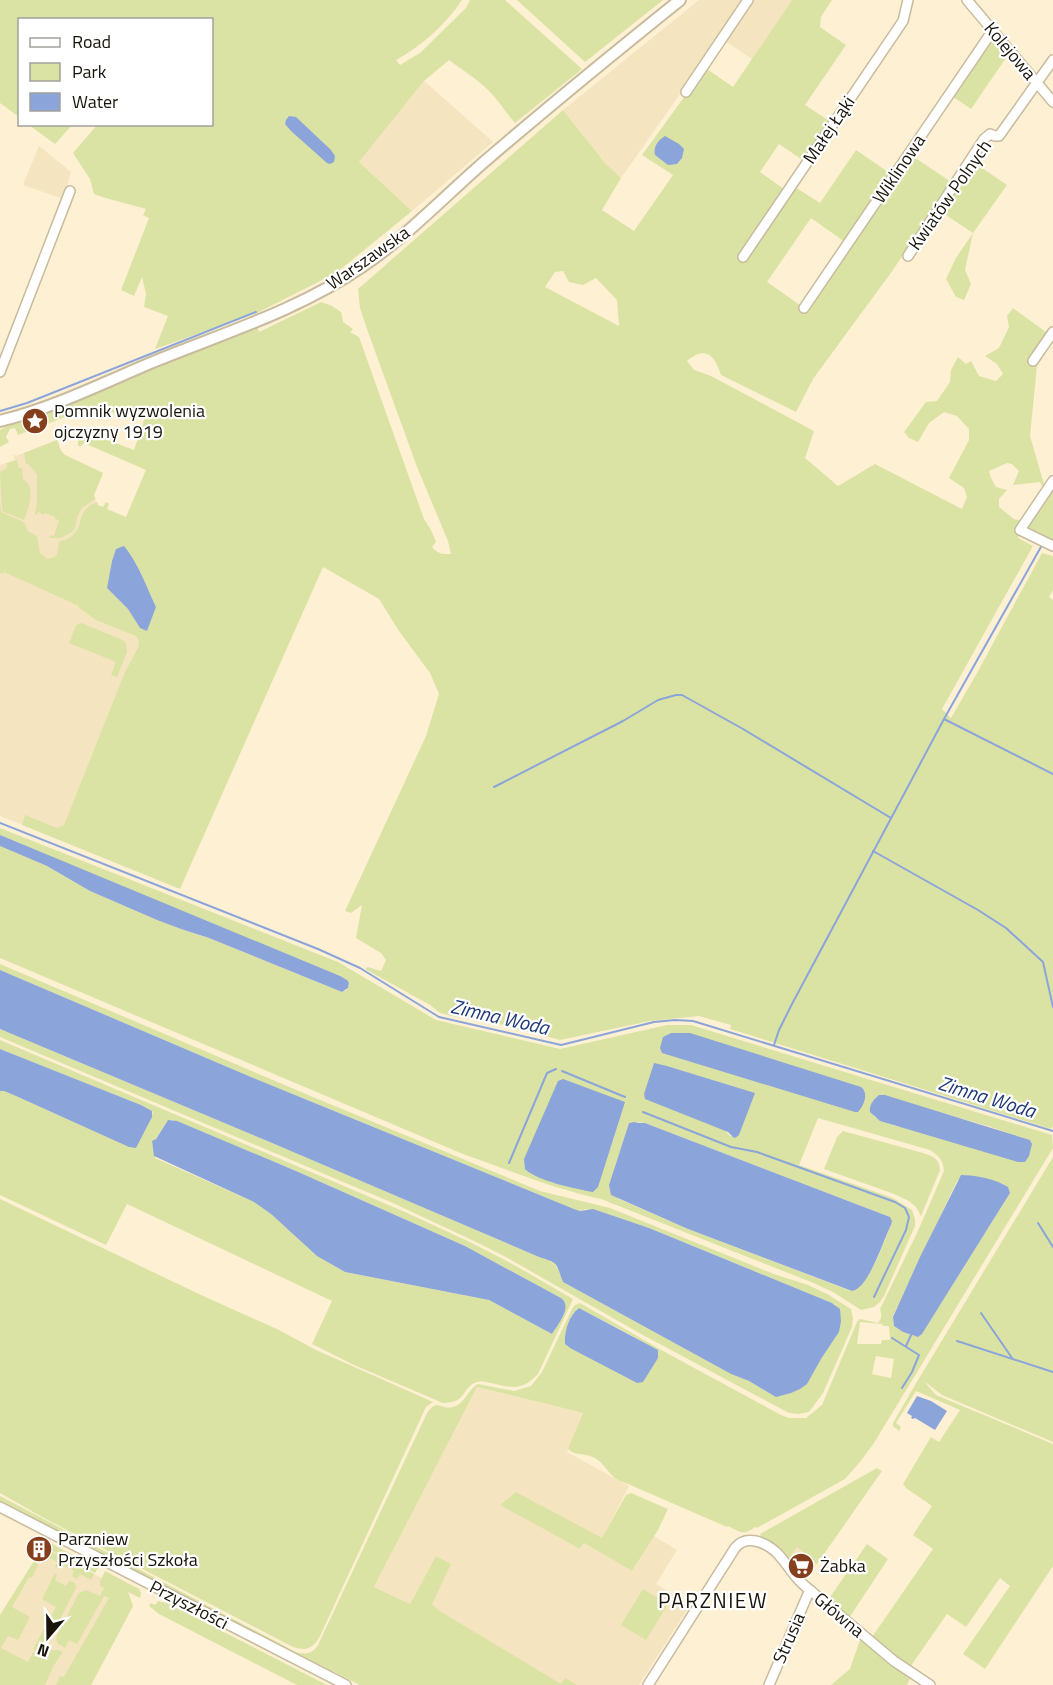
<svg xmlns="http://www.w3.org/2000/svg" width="1053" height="1685" font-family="'Titillium Web',sans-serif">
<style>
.built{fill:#f5e4c0}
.green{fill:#dbe3a4;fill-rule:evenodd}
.water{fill:#8ba4da}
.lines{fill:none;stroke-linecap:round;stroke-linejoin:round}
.stream{stroke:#8ba4da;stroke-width:2}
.minor-casing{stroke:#c8bb9e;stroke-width:12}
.major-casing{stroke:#c8bb9e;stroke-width:14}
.minor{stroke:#fff;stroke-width:9}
.major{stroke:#fff;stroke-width:10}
.labels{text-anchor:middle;stroke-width:4.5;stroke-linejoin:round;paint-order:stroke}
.street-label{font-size:18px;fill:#19140a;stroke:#fff}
.poi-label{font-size:18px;fill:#19140a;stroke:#fff;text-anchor:start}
.water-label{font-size:20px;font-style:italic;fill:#1e3978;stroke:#fff}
.quarter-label{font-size:21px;letter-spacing:1.5px;fill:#19140a;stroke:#fff}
</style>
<rect width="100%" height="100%" fill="#fef0d3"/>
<g class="built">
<polygon points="699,0 744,0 701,64 621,178 605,163 563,110"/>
<polygon points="753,0 792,0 752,59 725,41"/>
<polygon points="424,81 493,142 412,211 359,162"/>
<polygon points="39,146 71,172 63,199 23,185"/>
<polygon points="57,440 61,451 65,455 103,473 94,495 148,631 65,842 0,816 0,465 15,460 13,454 14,454 16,456"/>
<polygon points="477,1387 583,1413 567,1452 629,1486 602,1539 516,1492 501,1505 581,1549 584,1543 632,1571 654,1536 677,1550 656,1584 690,1605 639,1685 400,1685 432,1604 436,1557 410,1604 374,1587"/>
<polygon points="43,1547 128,1592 133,1606 91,1685 0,1685 0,1615"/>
<polygon points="797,1547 817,1564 804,1581 787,1561"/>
</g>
<g class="green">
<path d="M0,0H462C446,24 422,46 396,60L400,65L420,53L466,8L470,0H505L582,69L515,123C505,112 498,99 487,89C476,78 462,70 449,60L424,81L359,162L412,211L336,273L257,313L155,349L168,316L144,307L146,294L142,277L134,296L121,290L149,218L143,215L146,209L102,197L94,194L90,179L73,153L97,125L212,124V20H20L19,117L0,103Z"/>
<polygon points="517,0 663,0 585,62"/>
<path d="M792,0H832L821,17L820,27L846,45L805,105L831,122L804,161L779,144L760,172L784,189L795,187L820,203L856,150L891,174L845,242L811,218L767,282L807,310L911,155L951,182L893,270L813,379L796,412L721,375C715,356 706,345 687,361L694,370L711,376L814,431L805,458L838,486L875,464L962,509L967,497L964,488L949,478L969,440V429L957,416L944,412L929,423L918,442L909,438L904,432L926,402L937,401L950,382L951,370L958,357L966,364L971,361L979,376L996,381L1003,374L997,364L985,356L999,348L1009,327L1007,316L1013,308L1046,332L1027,361L1037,366L1030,436L1046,491L1053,481V545L1019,534L1018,538L1033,546L942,709L951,718L977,673L1042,553L1053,556V590L1049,597L1053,600V1126L1051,1129L730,1029L731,1025L699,1016L650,1021L560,1040L495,1023L451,1016L440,1013L430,1005L365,969L368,967L381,971L386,960L381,953L356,938L362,905L351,913L345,911L426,736L439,694L430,673L399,631L379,599L323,567L180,889L22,825L25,815L57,828L64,825L125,672L138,648L139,641L136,636L96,620L78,607L79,606L4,572L3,574L0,573V502L1,512L24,522L28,531L37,536L40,553L47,559L52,558L57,555L59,542C63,540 69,539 72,536C86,524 74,512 97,502L98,505L103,507L106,502L109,504L107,509L126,517L146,470L84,443L80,447L78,445V438L76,433L91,428L97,430L95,435L134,450L145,417L117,406L114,413L105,410L100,420L90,417L86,409L18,435L15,428L10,429L6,437L9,442L0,447V430L11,424L36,417L71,404L97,391L257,326L259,332L321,302L332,306L341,312L343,322L353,329L350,332L359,337L424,519L431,530L436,542L432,547C438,554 442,554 451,554L448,541L417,467L367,329L360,308L358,289L563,110L605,163L621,178L602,210L634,231L673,175L642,155L685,96L688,97L707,69L733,87ZM563,271L569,282L583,285L596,278L617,300L619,326L545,287L555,272ZM1007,463L1012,464L1019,471L1013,485L1040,482L1046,492L1026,522L1014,519L999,507V499L1007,490L996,487L991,478L989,471ZM116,549L129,553L137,565L148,590L156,607L147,630L140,628L128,609L107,588L112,561Z"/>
<polygon points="992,36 1008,55 971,109 952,96"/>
<polygon points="29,125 72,125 55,144"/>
<polygon points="973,162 1007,185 973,233 965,270 971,284 964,300 956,297 946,279 956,258 973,233 940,211"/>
<polygon points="57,440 61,451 65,455 103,473 94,495 95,499 82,508 78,515 75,528 72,532 61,538 49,538 51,535 54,536 59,520 55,519 55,517 45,513 44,515 38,512 37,515 35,514 37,502 37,474 28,464 26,464 24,453"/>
<path d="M17,460L19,468H22L23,479C24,480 29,484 29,486C33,496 28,511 24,520L2,511L0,472L7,468V463Z"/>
<polygon points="81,623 123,640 126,643 127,652 117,677 111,675 116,662 69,643 76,625"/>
<path d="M0,828L338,962L436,1020L560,1049L667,1025H691L1052,1135L1053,1148L874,1443L860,1462L845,1479L757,1528L755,1527C744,1536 740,1532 728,1526L727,1527L628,1484C624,1482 619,1481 615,1478C606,1471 603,1460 590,1456C582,1453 575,1456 568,1449L583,1413L477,1387L374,1587L410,1604L436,1556L451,1564L432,1604L438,1610L561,1684L565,1678L577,1685H360L332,1671L329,1672L0,1503V1496L296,1652C306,1655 312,1654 318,1645L427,1413C438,1398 439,1410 453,1407C465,1404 468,1389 478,1384L514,1391L531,1386L542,1372L572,1309L575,1305L580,1303L663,1351L781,1415L789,1418H806L822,1405L857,1322L860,1319L878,1323C882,1318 882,1315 880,1309L917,1233L944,1171C943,1160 939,1156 930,1150L818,1118L799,1165L893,1198L912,1210L915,1219V1226L884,1296L880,1302L874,1307L861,1310L833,1292L811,1282L601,1199C553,1189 509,1170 463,1154L0,958V846L47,866L90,891L157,920L181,929L209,938L342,992L347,990L349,984L0,835ZM667,1066L754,1093L739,1135L730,1136ZM879,1095L991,1127L1032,1142L895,1126L874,1117L872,1102ZM634,1122L645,1123L890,1217L891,1225C884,1241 869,1288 851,1291L688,1229L619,1199L609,1185L629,1123ZM964,1175L1004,1184L1010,1193L922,1334L918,1337L903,1332L894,1326L893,1316L957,1181ZM579,1308L631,1335L658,1352V1358L637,1383L567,1346C567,1333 567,1316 579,1308ZM860,1322L881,1324L879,1322L884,1326H889L890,1340H882L881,1344H857ZM876,1356L894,1359L891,1378L872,1374Z"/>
<path d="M0,964L313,1097L540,1191L610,1208L774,1274L808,1285L827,1294L851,1309L853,1318L852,1327L823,1393L809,1412L799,1414L789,1413L641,1334L504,1256L476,1242L393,1203L0,1037V1029L265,1140L539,1257C560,1264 555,1264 563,1282L731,1374L749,1381L771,1394L821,1359L839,1332L836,1305L832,1303L649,1228L586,1209L580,1211L574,1209L251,1077L0,970Z"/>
<path d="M0,1040L405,1212L472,1243L516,1266L573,1299L538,1374C523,1391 511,1388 491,1383C486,1382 482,1380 477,1382C461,1387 468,1403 443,1403L354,1365L312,1344L332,1301L127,1204L106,1245L0,1195V1091H4L16,1096L132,1148L153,1113L152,1111L141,1105L0,1049ZM172,1120L296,1171L465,1246L561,1298L552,1334L489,1300L345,1272L317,1256L271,1214L254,1202L155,1158L152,1142L155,1140L167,1121Z"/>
<path d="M843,1131L923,1153C934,1157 939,1158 940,1170L921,1216L916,1207L909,1201L894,1194L824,1169L837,1137Z"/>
<polygon points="1053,1157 1053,1442 942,1395 924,1381 936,1395 1053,1444 1053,1566 985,1669 963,1654 1010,1586 1000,1578 966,1627 947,1614 910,1667 872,1637 933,1549 913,1535 932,1506 906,1488 903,1484 931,1437 939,1442 960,1410 916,1391 896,1423 901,1427 899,1431 893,1426 893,1423 915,1385"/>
<path d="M0,1199L201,1295L279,1330L316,1350L433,1402L426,1407L319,1638C312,1649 306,1651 293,1647L42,1517L0,1493Z"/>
<polygon points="877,1468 882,1471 817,1564 797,1547 787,1561 761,1538 760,1534"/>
<polygon points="516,1492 602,1538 626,1495 631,1493 668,1509 658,1530 632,1571 584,1543 580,1549 500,1505"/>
<polygon points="39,1537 98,1568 95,1573 36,1543"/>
<polygon points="867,1544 888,1559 849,1618 828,1600"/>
<polygon points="43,1547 94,1574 91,1580 80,1574 77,1579 72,1576 74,1571 63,1565 60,1569 55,1567 57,1562 45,1556 42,1562 39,1559 37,1564 38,1565 32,1578 29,1577 12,1607 30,1617 18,1640 8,1636 1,1648 28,1662 33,1652 46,1659 48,1656 46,1655 51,1650 58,1650 63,1652 54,1665 45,1685 0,1685 0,1615"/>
<polygon points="105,1571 139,1589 141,1593 140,1598 128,1592 133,1606 91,1685 56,1685 60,1676 64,1677 109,1598 104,1596 77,1644 69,1640 65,1648 57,1643 56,1637 79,1593 86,1590 100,1596 104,1588 100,1586 100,1582"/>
<polygon points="55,1573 57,1575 55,1580 66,1586 69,1581 75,1583 76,1588 42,1654 33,1649 56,1607 42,1599"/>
<polygon points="643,1589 668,1604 646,1640 621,1625"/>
<polygon points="158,1601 167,1603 327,1685 297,1685 159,1614 149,1606 151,1603 155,1605"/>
<polygon points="860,1640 910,1679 907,1685 831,1685 850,1669"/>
</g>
<g class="water">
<polygon points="289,116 296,117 331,150 335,156 334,162 330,164 327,163 291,131 285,124 286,120"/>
<path d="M665,136L679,144L684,149L682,158L677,164L668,165L655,155C653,147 658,140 665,136Z"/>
<path d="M124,546C139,564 146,586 156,607L147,631L140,628L128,609L107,588L112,561L116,549Z"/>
<polygon points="0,835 340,976 347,980 349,983 348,988 342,992 209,938 181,929 157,920 90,891 47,866 0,846"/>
<path d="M0,970L251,1077L574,1209L580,1211L593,1209L649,1228L832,1303L840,1309L841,1321L839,1332L821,1359L807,1384L800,1389L791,1393L776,1397L749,1381L731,1374L563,1282C555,1263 561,1264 539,1257L265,1140L0,1029Z"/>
<path d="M671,1033H690L861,1087C869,1093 864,1106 858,1112H855L662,1053L660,1048L663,1037Z"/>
<polygon points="0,1049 141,1105 152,1111 152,1117 137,1146 136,1148 129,1147 16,1096 4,1091 0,1091"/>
<polygon points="654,1063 667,1066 755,1093 739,1135 735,1138 733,1137 728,1132 645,1099 644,1094"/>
<path d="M563,1079L625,1102L598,1187L593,1192C576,1189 537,1181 525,1169L524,1159L558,1081Z"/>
<path d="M879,1095H885L1030,1140L1032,1144L1029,1156L1025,1162H1018L880,1121L870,1112C869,1105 873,1100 879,1095Z"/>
<path d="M168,1120L177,1121L296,1171L465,1246L561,1298C573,1307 558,1324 552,1334L489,1300L345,1272L317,1256L271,1214L254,1202L154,1156L152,1141L156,1139Z"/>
<path d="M634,1122L639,1123H645L890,1217L892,1221L891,1225C883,1241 869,1288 852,1291L688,1229L611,1195L609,1185L629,1123Z"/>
<path d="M961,1175C975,1175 996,1179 1008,1187L1010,1193L922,1334L918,1337L903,1332L894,1326L893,1317L920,1257Z"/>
<path d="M579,1308L658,1350V1358L643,1382L637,1383L570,1348L565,1344C564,1332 569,1315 579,1308Z"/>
<polygon points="917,1396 931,1401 947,1411 935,1430 915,1418 913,1419 911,1418 912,1416 907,1413"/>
</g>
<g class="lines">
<g class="stream">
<polyline points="0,411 27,403 256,312"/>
<polyline points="944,719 1053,774"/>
<polyline points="494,787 623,721 658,700 676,695 682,695 743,729 891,818"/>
<polyline points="0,823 318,949 360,968 439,1017 561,1045 654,1022 675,1020 693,1021 1053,1131"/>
<polyline points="873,851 978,910 1006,928 1043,962 1053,1007"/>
<polyline points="774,1045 779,1030 792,1004 944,719 1042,545"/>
<polyline points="562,1071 625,1097"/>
<polyline points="643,1112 731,1147 757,1152 895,1202 905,1208 909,1217 906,1230 874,1297"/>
<polyline points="509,1163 547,1073 556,1069"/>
<polyline points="1038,1223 1053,1247"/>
<polyline points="981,1313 1012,1358"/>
<polyline points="892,1338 919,1355 912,1372 902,1388"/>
<polyline points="957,1341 1053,1372"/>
<polyline points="906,1346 911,1335"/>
</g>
<defs>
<g id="minor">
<polyline points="967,0 1053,102"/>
<polyline points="686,92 748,0"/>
<polyline points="908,256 984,139 990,134 995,136 999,136 1053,60"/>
<polyline points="743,257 903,21 908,0"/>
<polyline points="804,308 993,30"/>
<polyline points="1033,361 1053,332"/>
<polyline points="0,372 70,191"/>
<polyline points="1053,481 1020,530 1053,546"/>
<polyline points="0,1507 346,1685"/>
<path d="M648,1685L735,1548C746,1534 765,1542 776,1552C784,1560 790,1570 797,1578C801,1583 806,1587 811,1591L894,1661L930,1685"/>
<polyline points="769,1685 808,1594 811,1591"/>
</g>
<path id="major" d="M0,421C53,408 103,383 153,362C224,333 299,310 363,266C407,236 444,197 484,162C548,107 614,53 680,0"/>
</defs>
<use href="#minor" class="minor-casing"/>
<use href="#major" class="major-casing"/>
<use href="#minor" class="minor"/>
<use href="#major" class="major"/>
</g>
<defs>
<symbol id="sight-disc" viewBox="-11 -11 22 22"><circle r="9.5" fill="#863f1d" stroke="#fff"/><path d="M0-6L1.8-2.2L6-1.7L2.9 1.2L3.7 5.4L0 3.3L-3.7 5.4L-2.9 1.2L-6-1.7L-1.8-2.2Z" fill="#fff"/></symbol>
<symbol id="building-disc" viewBox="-11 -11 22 22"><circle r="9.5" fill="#863f1d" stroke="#fff"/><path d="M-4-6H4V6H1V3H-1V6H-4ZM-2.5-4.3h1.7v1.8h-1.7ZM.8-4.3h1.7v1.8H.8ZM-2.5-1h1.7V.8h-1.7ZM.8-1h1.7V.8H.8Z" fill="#fff"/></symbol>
<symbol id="supermarket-disc" viewBox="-11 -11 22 22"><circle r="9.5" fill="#863f1d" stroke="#fff"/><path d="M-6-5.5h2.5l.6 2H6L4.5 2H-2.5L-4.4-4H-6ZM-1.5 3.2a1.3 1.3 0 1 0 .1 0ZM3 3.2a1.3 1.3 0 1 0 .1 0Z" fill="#fff"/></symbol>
</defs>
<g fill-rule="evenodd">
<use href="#sight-disc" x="20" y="406" width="30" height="30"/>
<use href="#building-disc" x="24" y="1534" width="30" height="30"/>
<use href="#supermarket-disc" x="786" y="1551" width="30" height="30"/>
</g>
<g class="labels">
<g class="street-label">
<text transform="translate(1010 51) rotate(50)" y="6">Kolejowa</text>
<text transform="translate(829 130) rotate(-56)" y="6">Małej Łąki</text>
<text transform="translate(899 169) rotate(-56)" y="6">Wiklinowa</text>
<text transform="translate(950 195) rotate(-55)" y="6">Kwiatów Polnych</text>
<text transform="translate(368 258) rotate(-35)" y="6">Warszawska</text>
<text transform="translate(189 1605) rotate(27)" y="6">Przyszłości</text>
<text transform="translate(839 1615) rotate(40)" y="6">Główna</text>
<text transform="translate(789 1638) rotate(-66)" y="6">Strusia</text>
</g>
<g class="poi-label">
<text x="54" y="417">Pomnik wyzwolenia<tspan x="54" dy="21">ojczyzny 1919</tspan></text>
<text x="58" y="1545">Parzniew<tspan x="58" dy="21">Przyszłości Szkoła</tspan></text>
<text x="820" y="1572">Żabka</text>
</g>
<g class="water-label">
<text transform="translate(500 1017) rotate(13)" y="7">Zimna Woda</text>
<text transform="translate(987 1097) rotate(17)" y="7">Zimna Woda</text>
</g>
<g class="quarter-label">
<text x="713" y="1608">PARZNIEW</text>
</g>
</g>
<rect x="18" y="18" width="195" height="108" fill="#ffffff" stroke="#a3a19d" stroke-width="1.5"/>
<rect x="30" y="38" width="30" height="9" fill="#ffffff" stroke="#a3a19d" stroke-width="1.5"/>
<text x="72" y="48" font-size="18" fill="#19140a">Road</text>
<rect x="30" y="63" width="30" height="18" fill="#dbe3a4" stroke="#a3a19d" stroke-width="1.5"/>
<text x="72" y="78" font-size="18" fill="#19140a">Park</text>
<rect x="30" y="93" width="30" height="18" fill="#8ba4da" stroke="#a3a19d" stroke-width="1.5"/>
<text x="72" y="108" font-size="18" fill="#19140a">Water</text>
<g transform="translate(48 1637) rotate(200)" stroke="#ffffff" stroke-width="4.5" paint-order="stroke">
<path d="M0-4.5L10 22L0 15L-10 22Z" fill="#19140a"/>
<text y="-9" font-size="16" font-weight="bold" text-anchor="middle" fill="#19140a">N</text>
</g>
</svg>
